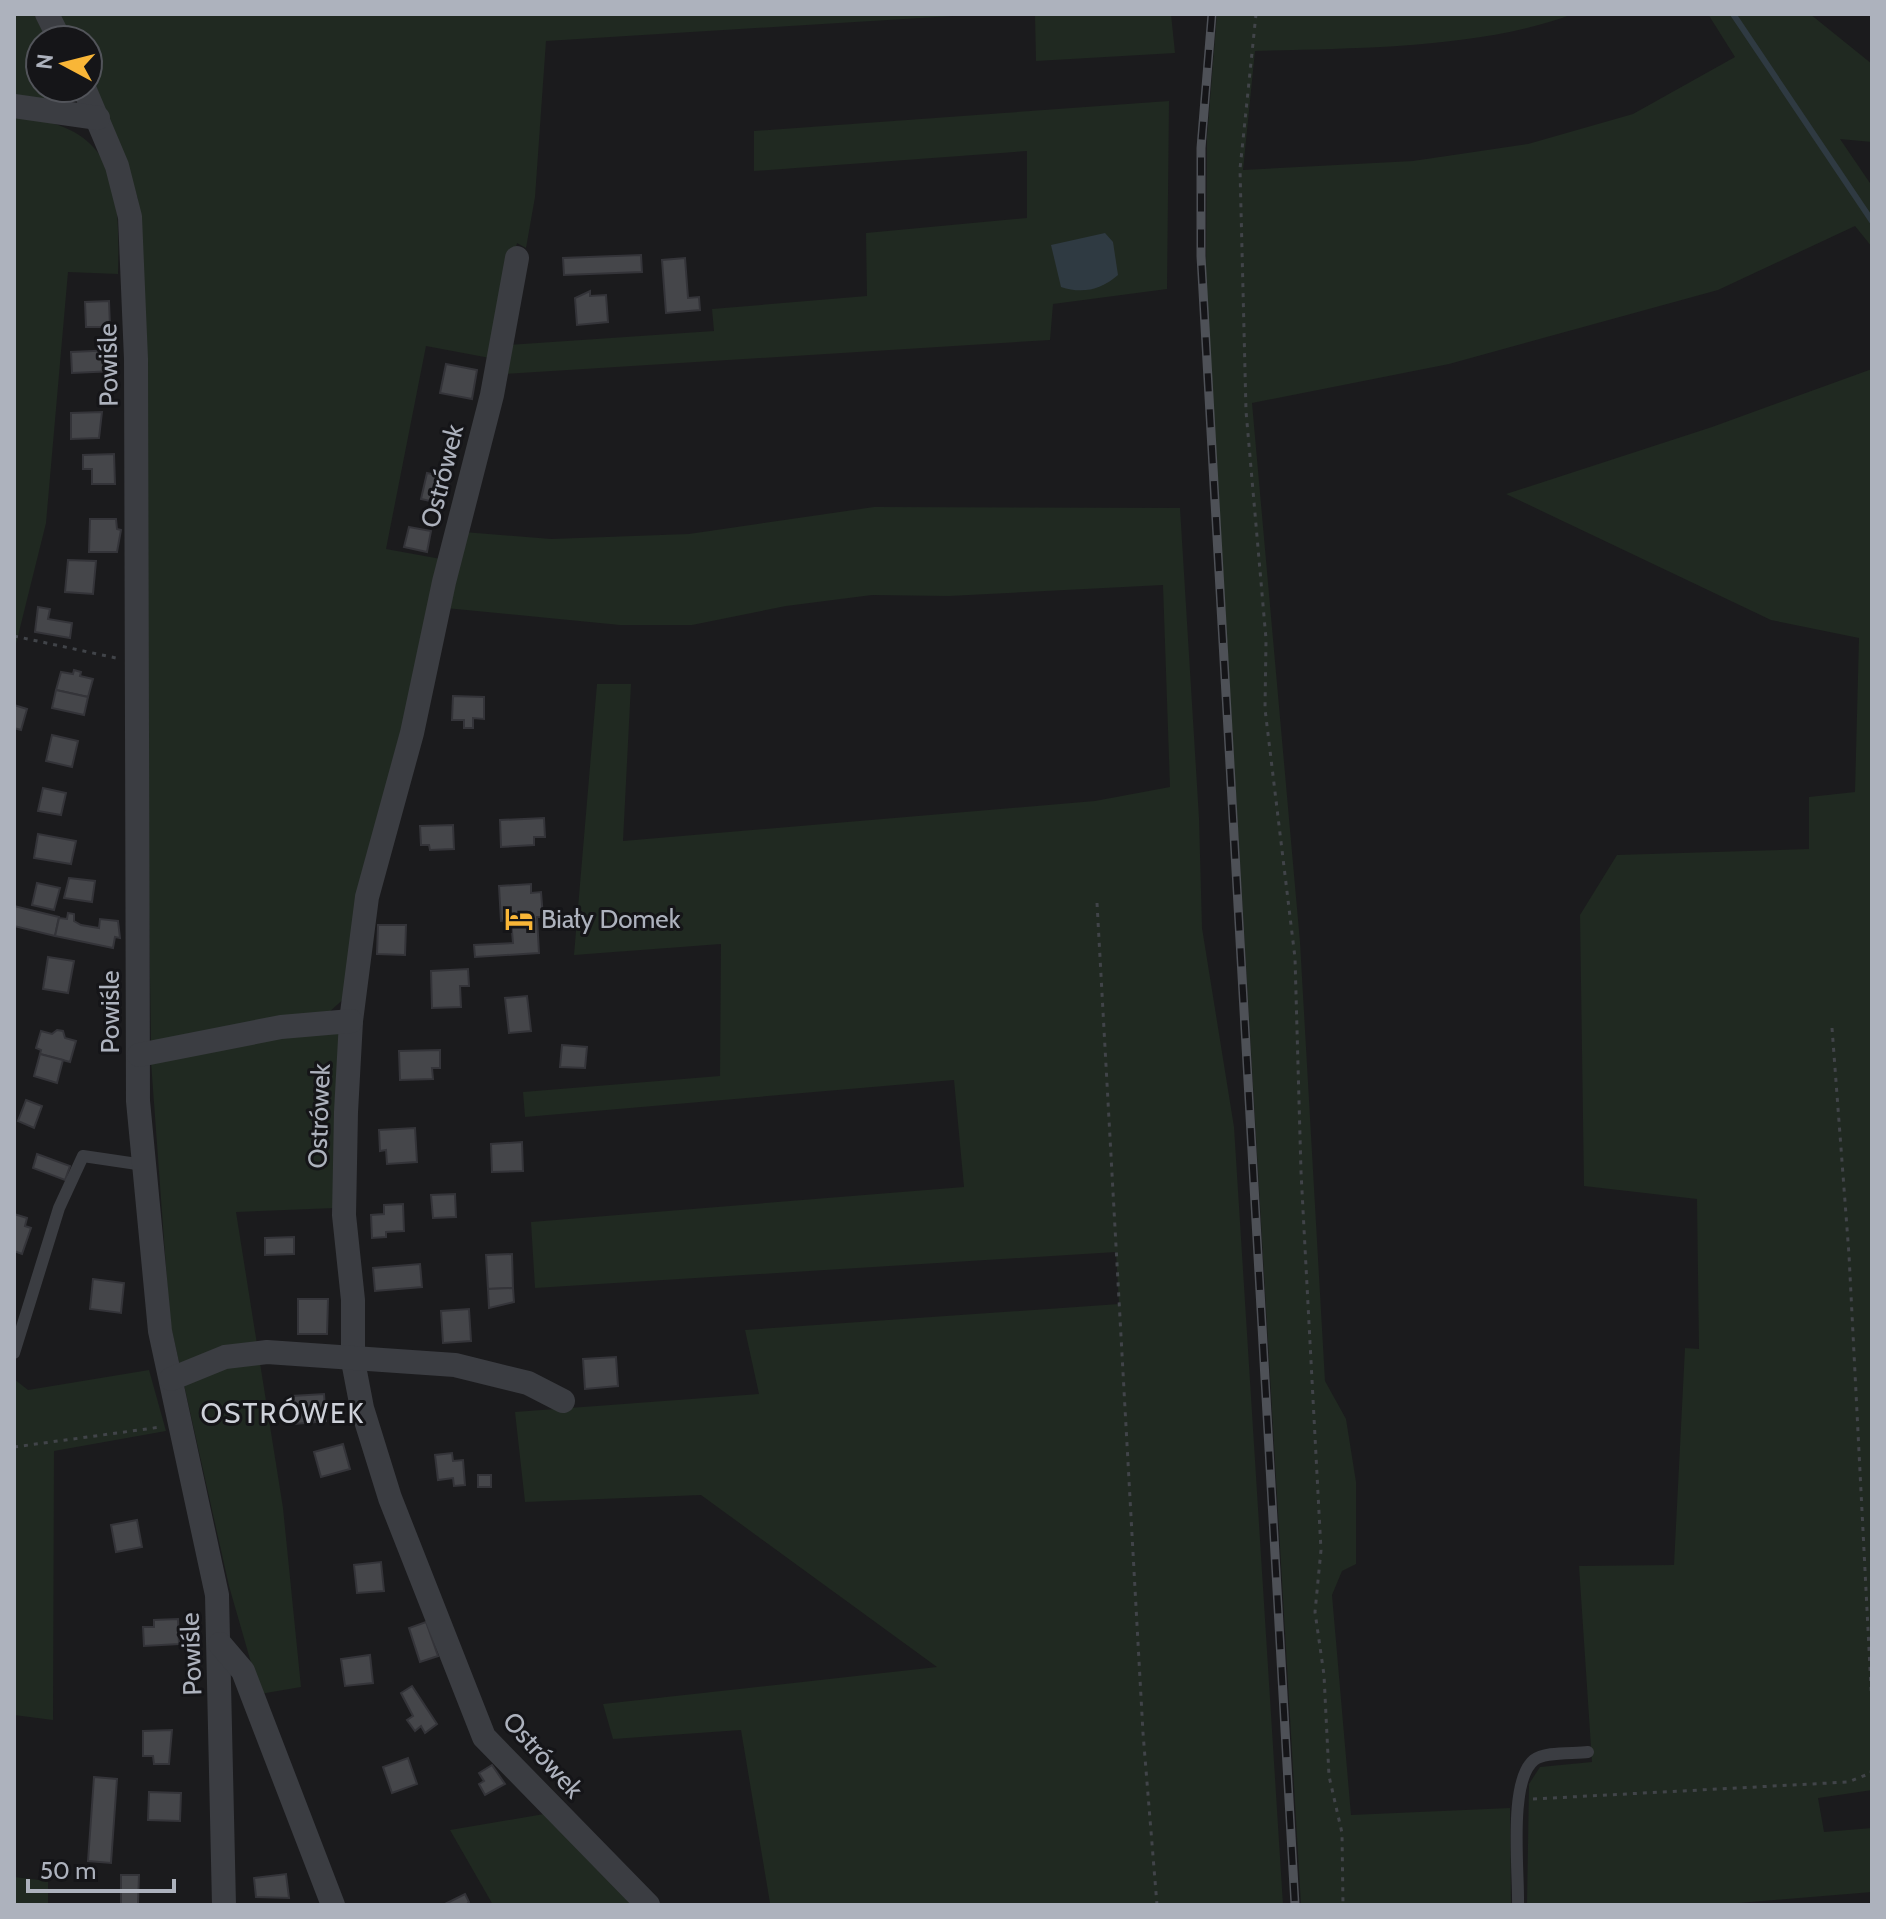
<svg xmlns="http://www.w3.org/2000/svg" width="1886" height="1919" font-family="Cabin,sans-serif">
<style>
.green{fill:#202921}
.water{fill:#2f3a42}
.lines{fill:none;stroke-linecap:round;stroke-linejoin:round}
.stream{stroke:#2f3a42;stroke-width:6}
.building{fill:#45464a;stroke:#343439;stroke-width:2}
.path{stroke:#414449;stroke-width:3;stroke-dasharray:4 6;stroke-linecap:butt}
.service{stroke:#3b3d42;stroke-width:12}
.minor{stroke:#3b3d42;stroke-width:24}
.rail-casing{stroke:#4e5157;stroke-width:9}
.rail{stroke:#151518;stroke-width:6;stroke-dasharray:18;stroke-linecap:butt}
.labels{text-anchor:middle;stroke-width:6;stroke-linejoin:round;paint-order:stroke}
.street-label{font-size:26px;fill:#adb2bd;stroke:#151518}
.poi-label{font-size:26px;fill:#adb2bd;stroke:#151518;text-anchor:start}
.neighbourhood-label{font-size:28px;letter-spacing:2px;fill:#ced1d9;stroke:#151518}
</style>
<rect width="100%" height="100%" fill="#1b1b1d"/>
<g class="green">
<polygon points="14,14 34,14 47,40 40,40 40,88 54,88 50,98 14,98"/>
<polygon points="52,14 985,14 546,41 535,197 526,248 517,243 490,358 426,346 386,549 441,559 348,995 327,1014 151,1042 138,199 126,166 88,87 88,40 65,40"/>
<polygon points="1035,14 1171,14 1175,53 1036,61"/>
<path d="M1217,14H1573C1480,49 1354,48 1255,51L1243,170L1413,161L1528,144L1633,114L1735,57L1708,14H1810L1872,64V142L1840,139L1872,186V247L1855,226L1718,290L1449,364L1252,403L1300,942L1325,1381L1346,1419L1356,1482V1564L1342,1571L1332,1595L1351,1815L1510,1808L1511,1905H1301L1206,282L1207,137Z"/>
<polygon points="1169,101 1167,289 1053,304 1050,340 504,374 508,345 714,331 712,309 867,296 866,233 1027,218 1027,151 754,171 754,131"/>
<path d="M14,117C118,124 120,187 118,274L68,272L46,523L14,652Z"/>
<polygon points="1872,369 1872,1790 1818,1798 1824,1832 1872,1828 1872,1892 1715,1905 1527,1905 1529,1784 1540,1767 1592,1762 1579,1566 1674,1565 1685,1348 1699,1349 1697,1199 1584,1186 1580,915 1617,855 1809,849 1809,797 1855,792 1859,638 1771,620 1506,494 1712,427"/>
<polygon points="874,507 1180,508 1199,818 1202,928 1234,1127 1283,1905 752,1905 770,1903 741,1730 613,1739 603,1704 937,1667 701,1495 525,1502 515,1412 759,1394 745,1330 1119,1304 1116,1252 535,1288 531,1222 964,1187 954,1080 525,1117 523,1092 720,1076 721,944 574,955 597,684 631,684 623,841 1095,801 1170,787 1163,585 949,596 872,595 786,606 692,625 620,625 446,608 464,532 551,539 689,534"/>
<polygon points="332,1029 344,1037 335,1208 236,1212 283,1508 301,1687 260,1694 229,1586 170,1322 151,1062"/>
<polygon points="149,1370 166,1431 54,1451 53,1720 14,1715 14,1379 28,1390"/>
<polygon points="544,1814 639,1905 493,1905 450,1830"/>
<polygon points="14,1877 48,1881 48,1905 14,1905"/>
</g>
<path class="water" d="M1105,233L1113,242L1118,275C1101,290 1082,294 1061,287L1051,245Z"/>
<g class="lines">
<polyline class="stream" points="1733,14 1872,221"/>
</g>
<g class="building">
<polygon points="641,255 642,272 564,275 563,258"/>
<polygon points="685,258 688,298 699,297 700,310 666,313 662,260"/>
<polygon points="590,291 590,296 606,295 608,322 577,325 575,298"/>
<polygon points="109,301 110,327 86,327 85,302"/>
<polygon points="115,350 116,371 72,373 71,352"/>
<polygon points="446,364 477,370 472,399 440,393"/>
<polygon points="102,412 99,438 71,439 71,413"/>
<polygon points="114,454 115,484 92,484 92,469 83,469 83,455"/>
<polygon points="427,473 450,478 444,504 421,499"/>
<polygon points="90,519 116,519 117,529 121,530 117,552 89,552"/>
<polygon points="409,527 431,531 427,552 404,547"/>
<polygon points="68,560 96,561 93,594 65,592"/>
<polygon points="38,607 50,609 48,619 72,623 70,638 35,632"/>
<polygon points="74,670 81,672 80,676 93,679 88,697 56,690 61,672 73,674"/>
<polygon points="56,690 88,697 84,715 52,708"/>
<polygon points="453,696 484,697 484,719 473,718 473,728 464,728 464,720 452,720"/>
<polygon points="14,705 27,709 21,730 14,728"/>
<polygon points="52,735 78,741 72,767 46,761"/>
<polygon points="43,788 66,793 61,815 38,811"/>
<polygon points="544,818 545,837 534,837 534,845 501,847 500,820"/>
<polygon points="453,825 454,849 430,850 429,845 421,845 420,826"/>
<polygon points="38,834 76,841 71,864 34,858"/>
<polygon points="69,878 95,881 92,902 64,898"/>
<polygon points="37,883 60,888 54,910 32,905"/>
<polygon points="531,884 531,893 541,892 543,917 537,917 539,953 475,957 474,945 513,943 511,920 501,921 499,886"/>
<polygon points="14,906 59,917 55,936 14,926"/>
<polygon points="68,913 74,914 74,921 81,925 99,928 100,919 118,921 120,938 115,937 113,948 55,936 59,918 67,919"/>
<polygon points="378,925 406,925 405,955 377,954"/>
<polygon points="48,957 74,961 68,993 43,989"/>
<polygon points="468,969 469,986 460,986 461,1007 432,1008 431,971"/>
<polygon points="527,996 531,1031 509,1033 505,998"/>
<polygon points="57,1030 63,1031 65,1038 76,1041 70,1062 40,1054 41,1050 36,1048 41,1031 52,1034"/>
<polygon points="562,1045 587,1047 585,1068 560,1067"/>
<polygon points="440,1050 440,1068 432,1068 433,1079 400,1080 399,1051"/>
<polygon points="40,1054 63,1060 57,1083 34,1076"/>
<polygon points="26,1100 42,1106 34,1128 18,1121"/>
<polygon points="415,1128 417,1162 387,1164 386,1150 380,1151 379,1130"/>
<polygon points="522,1142 523,1171 492,1172 491,1144"/>
<polygon points="37,1154 70,1166 65,1180 33,1168"/>
<polygon points="455,1194 456,1217 433,1218 431,1195"/>
<polygon points="403,1204 404,1231 386,1232 386,1237 372,1238 371,1215 384,1214 384,1205"/>
<polygon points="14,1214 27,1218 25,1226 31,1228 22,1254 14,1251"/>
<polygon points="294,1237 294,1254 265,1255 265,1238"/>
<polygon points="512,1254 513,1288 488,1289 486,1255"/>
<polygon points="420,1264 422,1287 375,1291 373,1268"/>
<polygon points="93,1279 124,1283 121,1313 90,1309"/>
<polygon points="513,1288 514,1302 489,1308 488,1289"/>
<polygon points="298,1299 328,1299 327,1334 298,1334"/>
<polygon points="469,1309 471,1341 443,1343 441,1311"/>
<polygon points="616,1357 618,1386 585,1389 583,1359"/>
<polygon points="324,1394 326,1421 295,1424 292,1396"/>
<polygon points="343,1444 350,1469 321,1477 314,1452"/>
<polygon points="452,1453 453,1461 463,1460 465,1485 454,1486 453,1478 438,1480 435,1455"/>
<rect x="478" y="1475" width="13" height="12"/>
<polygon points="137,1520 142,1547 116,1552 111,1525"/>
<polygon points="381,1562 384,1591 357,1593 354,1565"/>
<polygon points="178,1619 179,1644 144,1646 143,1627 154,1627 154,1620"/>
<polygon points="426,1622 438,1656 420,1662 409,1628"/>
<polygon points="370,1655 373,1683 345,1686 341,1659"/>
<polygon points="412,1686 437,1724 425,1733 421,1726 415,1731 407,1720 413,1716 401,1693"/>
<polygon points="172,1730 169,1764 154,1764 153,1756 143,1756 143,1731"/>
<polygon points="408,1758 417,1784 392,1793 383,1767"/>
<polygon points="492,1765 505,1784 485,1795 479,1784 484,1781 479,1773"/>
<polygon points="94,1777 117,1779 111,1863 88,1861"/>
<polygon points="149,1792 181,1793 180,1821 148,1820"/>
<polygon points="286,1874 289,1898 256,1897 254,1878"/>
<polygon points="121,1875 139,1875 138,1904 121,1905"/>
<polygon points="465,1894 469,1902 466,1905 443,1905"/>
</g>
<g class="lines">
<g class="path">
<polyline points="1256,14 1240,169 1246,411 1266,639 1265,709 1295,958 1301,1172 1321,1550 1315,1612 1324,1675 1329,1776 1342,1833 1343,1905"/>
<polyline points="14,636 116,658"/>
<polyline points="1097,903 1143,1733 1157,1905"/>
<polyline points="1832,1028 1849,1255 1872,1708"/>
<polyline points="14,1447 161,1427"/>
<polyline points="1533,1799 1848,1782 1871,1773 1872,1766"/>
</g>
<g class="service">
<polyline points="14,1353 59,1208 83,1156 144,1165"/>
<path d="M1518,1905C1519,1872 1508,1781 1534,1760C1545,1751 1574,1754 1588,1752"/>
</g>
<g class="minor">
<polyline points="47,14 60,40"/>
<polyline points="84,88 117,166 130,217 136,359 138,1101 160,1331 217,1595 224,1905"/>
<polyline points="14,106 98,118"/>
<polyline points="517,258 492,395 444,582 412,733 367,897 351,1021 346,1112 344,1215 353,1300 353,1361 362,1408 390,1498 484,1737 648,1905"/>
<polyline points="139,1055 281,1027 351,1021"/>
<polyline points="171,1379 225,1357 267,1352 455,1365 528,1383 563,1401"/>
<polyline points="220,1644 243,1671 333,1905"/>
</g>
<defs>
<polyline id="rail" points="1212,14 1201,148 1201,256 1295,1905"/>
</defs>
<use href="#rail" class="rail-casing"/>
<use href="#rail" class="rail"/>
</g>
<defs>
<symbol id="hotel-bare" viewBox="-9 -9 18 18"><path d="M-6-4.5h1.5V1H6V5H4.5V3h-9V5H-6ZM-4 0a1.8 1.8 0 1 1 3.6 0ZM.5 0V-2.5h3Q6-2.5 6 0Z" fill="#f9b637" stroke="#151518" stroke-width="2.5" paint-order="stroke"/></symbol>
</defs>
<g fill-rule="evenodd">
<use href="#hotel-bare" x="499" y="899" width="40" height="40"/>
</g>
<g class="labels">
<g class="street-label">
<text transform="translate(108 365) rotate(-91)" y="9">Powiśle</text>
<text transform="translate(442 476) rotate(-76)" y="9">Ostrówek</text>
<text transform="translate(110 1012) rotate(-90)" y="9">Powiśle</text>
<text transform="translate(319 1116) rotate(-88)" y="9">Ostrówek</text>
<text transform="translate(191 1654) rotate(-92)" y="9">Powiśle</text>
<text transform="translate(543 1755) rotate(48)" y="9">Ostrówek</text>
</g>
<g class="poi-label">
<text x="541" y="928">Biały Domek</text>
</g>
<g class="neighbourhood-label">
<text x="283" y="1423">OSTRÓWEK</text>
</g>
</g>
<rect width="1886" height="1919" fill="none" stroke="#adb2bd" stroke-width="32"/>
<g transform="translate(64 64) rotate(277)"><circle r="38" fill="#151518" stroke="#52545a" stroke-width="2"/>
<path d="M0-6L14 30L0 20L-14 30Z" fill="#f9b637"/>
<text y="-12" font-size="22" font-weight="bold" text-anchor="middle" fill="#adb2bd">N</text>
</g>
<path d="M28 1879v12h146v-12" fill="none" stroke="#adb2bd" stroke-width="4"/>
<text x="40" y="1879" font-size="24" fill="#adb2bd" stroke="#151518" stroke-width="6" paint-order="stroke">50 m</text>
</svg>
